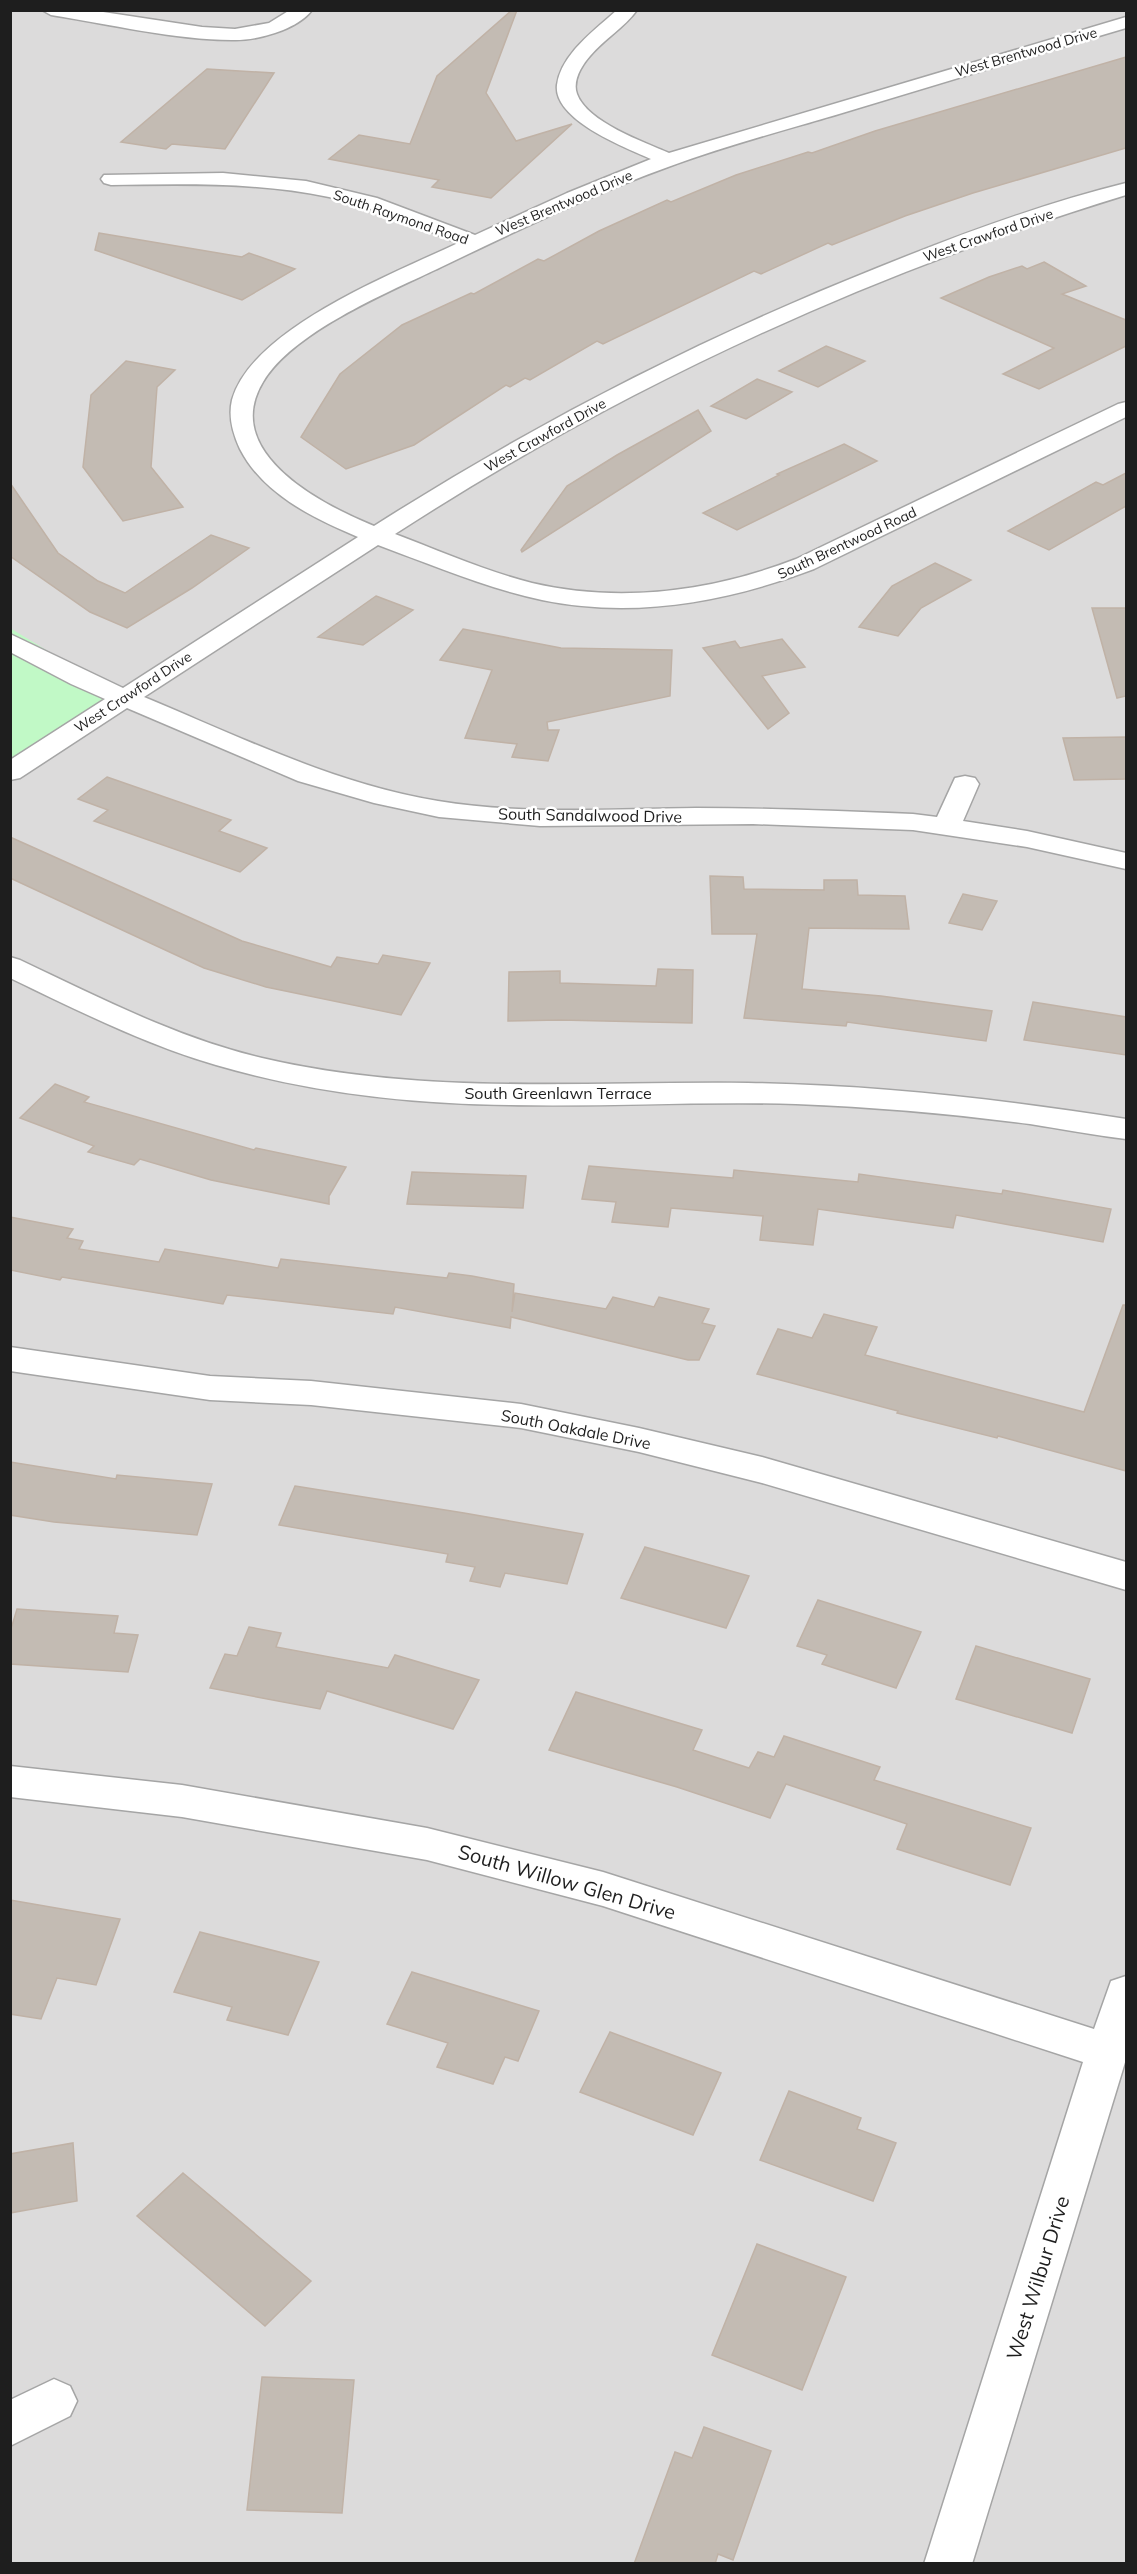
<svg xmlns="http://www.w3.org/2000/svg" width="1137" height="2574" font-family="Mulish,sans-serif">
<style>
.residential{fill:#dcdbdb}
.park{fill:#c1f9c6}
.building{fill:#c3bbb3;stroke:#c0b2a6;stroke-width:1.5}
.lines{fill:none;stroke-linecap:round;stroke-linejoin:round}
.minor-casing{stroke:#a5a5a5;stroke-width:3}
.minor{fill:#fff;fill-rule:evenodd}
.labels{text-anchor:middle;stroke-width:5;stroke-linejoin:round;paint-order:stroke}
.far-street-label{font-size:14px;fill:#1e1e1e;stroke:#fff}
.street-label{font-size:16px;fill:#1e1e1e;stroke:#fff}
.near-street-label{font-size:20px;fill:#1e1e1e;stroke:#fff}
</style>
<rect width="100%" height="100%" fill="#efebe4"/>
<rect class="residential" x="11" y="11" width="1115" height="2552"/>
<polygon class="park" points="10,628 125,698 10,772"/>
<g class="building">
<polygon points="512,10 517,10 486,93 516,141 572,124 491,198 432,187 439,180 329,159 359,135 410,144 437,76"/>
<polygon points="1126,57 1126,148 973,193 905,216 832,245 828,243 761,274 754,271 603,344 597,341 530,380 525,378 510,387 506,385 414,445 346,469 301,437 340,374 402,325 471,293 474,294 538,259 544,261 599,231 667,200 671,202 736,175 808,152 812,153 875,131"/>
<polygon points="207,69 274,73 225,149 172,144 166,149 121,142"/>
<polygon points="99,233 242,257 249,253 295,269 242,300 95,250"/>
<polygon points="1044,262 1086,286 1062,294 1126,320 1126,346 1039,389 1003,374 1054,348 941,298 989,277 1022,266 1027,269"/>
<polygon points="826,346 865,361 818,387 779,371"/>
<polygon points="126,361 175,370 157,387 151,467 183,507 123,521 83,467 91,395"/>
<polygon points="757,379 792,392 746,419 711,406"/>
<polygon points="698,410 711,431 522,552 521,550 567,486 617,455"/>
<polygon points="844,444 877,461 737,530 703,513 779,475 777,474"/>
<polygon points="1126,473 1126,506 1049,550 1008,531 1096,482 1103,485"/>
<polygon points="10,483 58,553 98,581 125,593 211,535 249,548 192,588 127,628 90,612 10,556"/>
<polygon points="935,563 971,580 921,608 898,636 859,627 892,586"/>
<polygon points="376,596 413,610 363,645 318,637"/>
<polygon points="1092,608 1126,608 1126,696 1117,698"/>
<polygon points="463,629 561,648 672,650 670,696 547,722 548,730 559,730 548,761 512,757 517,744 465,738 492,670 440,660"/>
<polygon points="782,639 805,667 762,676 789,713 768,729 703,648 735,641 740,648"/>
<polygon points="1126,737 1126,779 1074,780 1063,738"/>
<polygon points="107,777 231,820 219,831 267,848 240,872 94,821 108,810 78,799"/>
<polygon points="10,837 242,941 331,967 337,957 378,964 383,955 430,963 401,1015 266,987 204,968 10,878"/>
<polygon points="710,876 743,877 744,889 824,890 824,880 857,880 858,895 905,896 909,929 809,928 802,989 881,996 992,1011 986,1041 847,1022 846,1026 744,1018 757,934 712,934"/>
<polygon points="963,894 997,901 982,930 949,923"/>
<polygon points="658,969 693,970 692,1023 560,1020 508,1021 509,972 560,971 560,983 656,986"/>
<polygon points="1033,1002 1126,1017 1126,1055 1024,1040"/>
<polygon points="55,1084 89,1097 84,1102 254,1150 256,1148 346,1167 329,1196 329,1204 211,1180 140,1159 134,1165 88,1152 94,1146 20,1118"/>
<polygon points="589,1166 733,1178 734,1170 858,1182 859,1174 1002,1194 1003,1190 1111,1209 1103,1242 956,1215 953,1228 818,1209 813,1245 760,1240 763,1216 671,1208 668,1227 612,1222 616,1202 582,1199"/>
<polygon points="412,1172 526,1176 523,1208 407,1204"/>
<polygon points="10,1217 73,1229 67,1238 83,1241 79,1249 159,1262 165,1249 278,1268 281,1259 447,1278 449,1273 472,1276 514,1284 512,1312 515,1293 606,1309 613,1297 654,1307 659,1297 709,1309 702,1323 715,1326 699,1360 688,1360 511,1317 510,1328 395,1307 393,1314 227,1295 223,1304 62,1277 60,1280 10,1270"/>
<polygon points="1123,1305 1126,1305 1126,1471 998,1436 997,1438 897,1413 898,1411 757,1374 778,1329 812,1338 824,1314 877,1327 865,1355 1084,1412"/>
<polygon points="10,1462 116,1479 117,1475 212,1484 197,1535 54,1522 10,1515"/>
<polygon points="295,1486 464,1513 583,1534 567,1584 505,1573 500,1587 470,1581 475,1567 446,1562 448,1554 279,1525"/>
<polygon points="645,1547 749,1576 726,1628 621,1598"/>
<polygon points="818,1600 921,1632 896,1688 822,1664 827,1655 797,1646"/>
<polygon points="17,1609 118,1616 114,1633 138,1635 128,1672 10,1664 10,1632"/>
<polygon points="249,1627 281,1633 276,1647 388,1668 395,1655 479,1680 453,1729 327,1691 320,1709 210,1688 225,1654 237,1656"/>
<polygon points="976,1646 1090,1679 1072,1733 956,1699"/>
<polygon points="576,1692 702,1730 693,1750 749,1768 758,1752 774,1757 784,1736 880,1767 874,1780 1031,1828 1010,1885 897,1849 907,1824 786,1784 770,1818 677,1787 549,1750"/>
<polygon points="10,1900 120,1919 96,1985 57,1978 41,2019 10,2014"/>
<polygon points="200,1932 319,1962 288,2035 227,2020 232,2007 174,1992"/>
<polygon points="412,1972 539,2011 518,2061 505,2057 493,2084 437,2067 448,2043 387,2024"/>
<polygon points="610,2032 721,2073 693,2135 580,2092"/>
<polygon points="789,2091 861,2118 857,2129 896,2143 873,2201 760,2160"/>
<polygon points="73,2143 77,2201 10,2213 10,2154"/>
<polygon points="183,2173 311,2281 265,2326 137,2216"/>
<polygon points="757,2244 846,2277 802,2390 712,2355"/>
<polygon points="262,2377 354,2380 342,2513 247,2510"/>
<polygon points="704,2427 771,2451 733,2560 718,2554 715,2564 634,2564 675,2452 692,2458"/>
</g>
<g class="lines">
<defs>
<g id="minor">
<path d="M42,10H90L202,27L235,29L269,23L290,10H312C297,30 256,41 232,40C176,40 108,24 51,15Z"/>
<path d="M617,10H637C624,28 604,39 590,56C582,65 572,81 577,94C587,122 644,142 669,153L1126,17V28C1030,56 935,85 839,114C782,131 724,146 668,167C588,196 512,233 435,270C384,294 292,333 263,382C220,453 323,505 374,526C534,424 701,338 877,268C958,235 1041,204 1126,183V195C868,274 622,387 395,534C440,551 485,571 532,583C621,604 713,591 796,559L1118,404L1126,402V417L814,569C727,602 634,619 542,600C486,588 432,565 378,545L144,697C240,737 335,784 438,801C523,815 610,809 696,808C768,808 841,811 913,814L937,817L955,778L965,776L975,778L979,784L963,821L1027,831L1126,853V869L1027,847L913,830L753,824L540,826L439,817L374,803L298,781L127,708L20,778L10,780V760L105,699L71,684L10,652V634L123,688L358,537C313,518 263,494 240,449C233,434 228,417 232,400C252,328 395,273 458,243C416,226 374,207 329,197C258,182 184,184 111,185L104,183L101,179L104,175L223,173L306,181L377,198L475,235L567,193L651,159C626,148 553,120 557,85C561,54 595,30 617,10Z"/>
<path d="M10,957L20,960C98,997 177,1038 262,1058C425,1096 583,1081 748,1083C875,1085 1001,1099 1126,1119V1139C1094,1135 1062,1129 1030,1124C953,1114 875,1107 796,1104C701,1101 606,1107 510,1105C411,1104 311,1093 216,1065C144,1044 77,1010 10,978Z"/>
<polygon points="10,1347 210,1376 311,1381 521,1404 639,1428 762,1457 1126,1562 1126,1590 762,1483 639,1452 521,1428 311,1405 210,1400 10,1371"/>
<polygon points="10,1766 182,1785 427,1828 603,1872 1094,2029 1111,1981 1126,1976 1126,2059 972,2564 924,2564 1083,2062 603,1906 427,1860 182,1817 10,1797"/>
<polygon points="54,2379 70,2386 77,2401 70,2416 10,2446 10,2400"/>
</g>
</defs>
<use href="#minor" class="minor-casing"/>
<use href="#minor" class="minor"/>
</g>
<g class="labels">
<g class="far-street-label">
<text transform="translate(1026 52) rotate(-16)" y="5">West Brentwood Drive</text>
<text transform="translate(564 203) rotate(-23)" y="5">West Brentwood Drive</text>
<text transform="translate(401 217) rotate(19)" y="5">South Raymond Road</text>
<text transform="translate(988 235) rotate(-19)" y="5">West Crawford Drive</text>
<text transform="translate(545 435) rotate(-29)" y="5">West Crawford Drive</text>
<text transform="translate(847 543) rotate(-25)" y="5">South Brentwood Road</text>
<text transform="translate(133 692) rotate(-33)" y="5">West Crawford Drive</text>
</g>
<g class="street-label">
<text transform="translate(590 815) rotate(1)" y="6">South Sandalwood Drive</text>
<text x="558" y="1099">South Greenlawn Terrace</text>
<text transform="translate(576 1429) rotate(11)" y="6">South Oakdale Drive</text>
</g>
<g class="near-street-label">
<text transform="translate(567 1882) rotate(16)" y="7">South Willow Glen Drive</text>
<text transform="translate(1038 2278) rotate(-73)" y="7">West Wilbur Drive</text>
</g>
</g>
<rect width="1137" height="2574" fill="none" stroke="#1e1e1e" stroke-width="24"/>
</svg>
